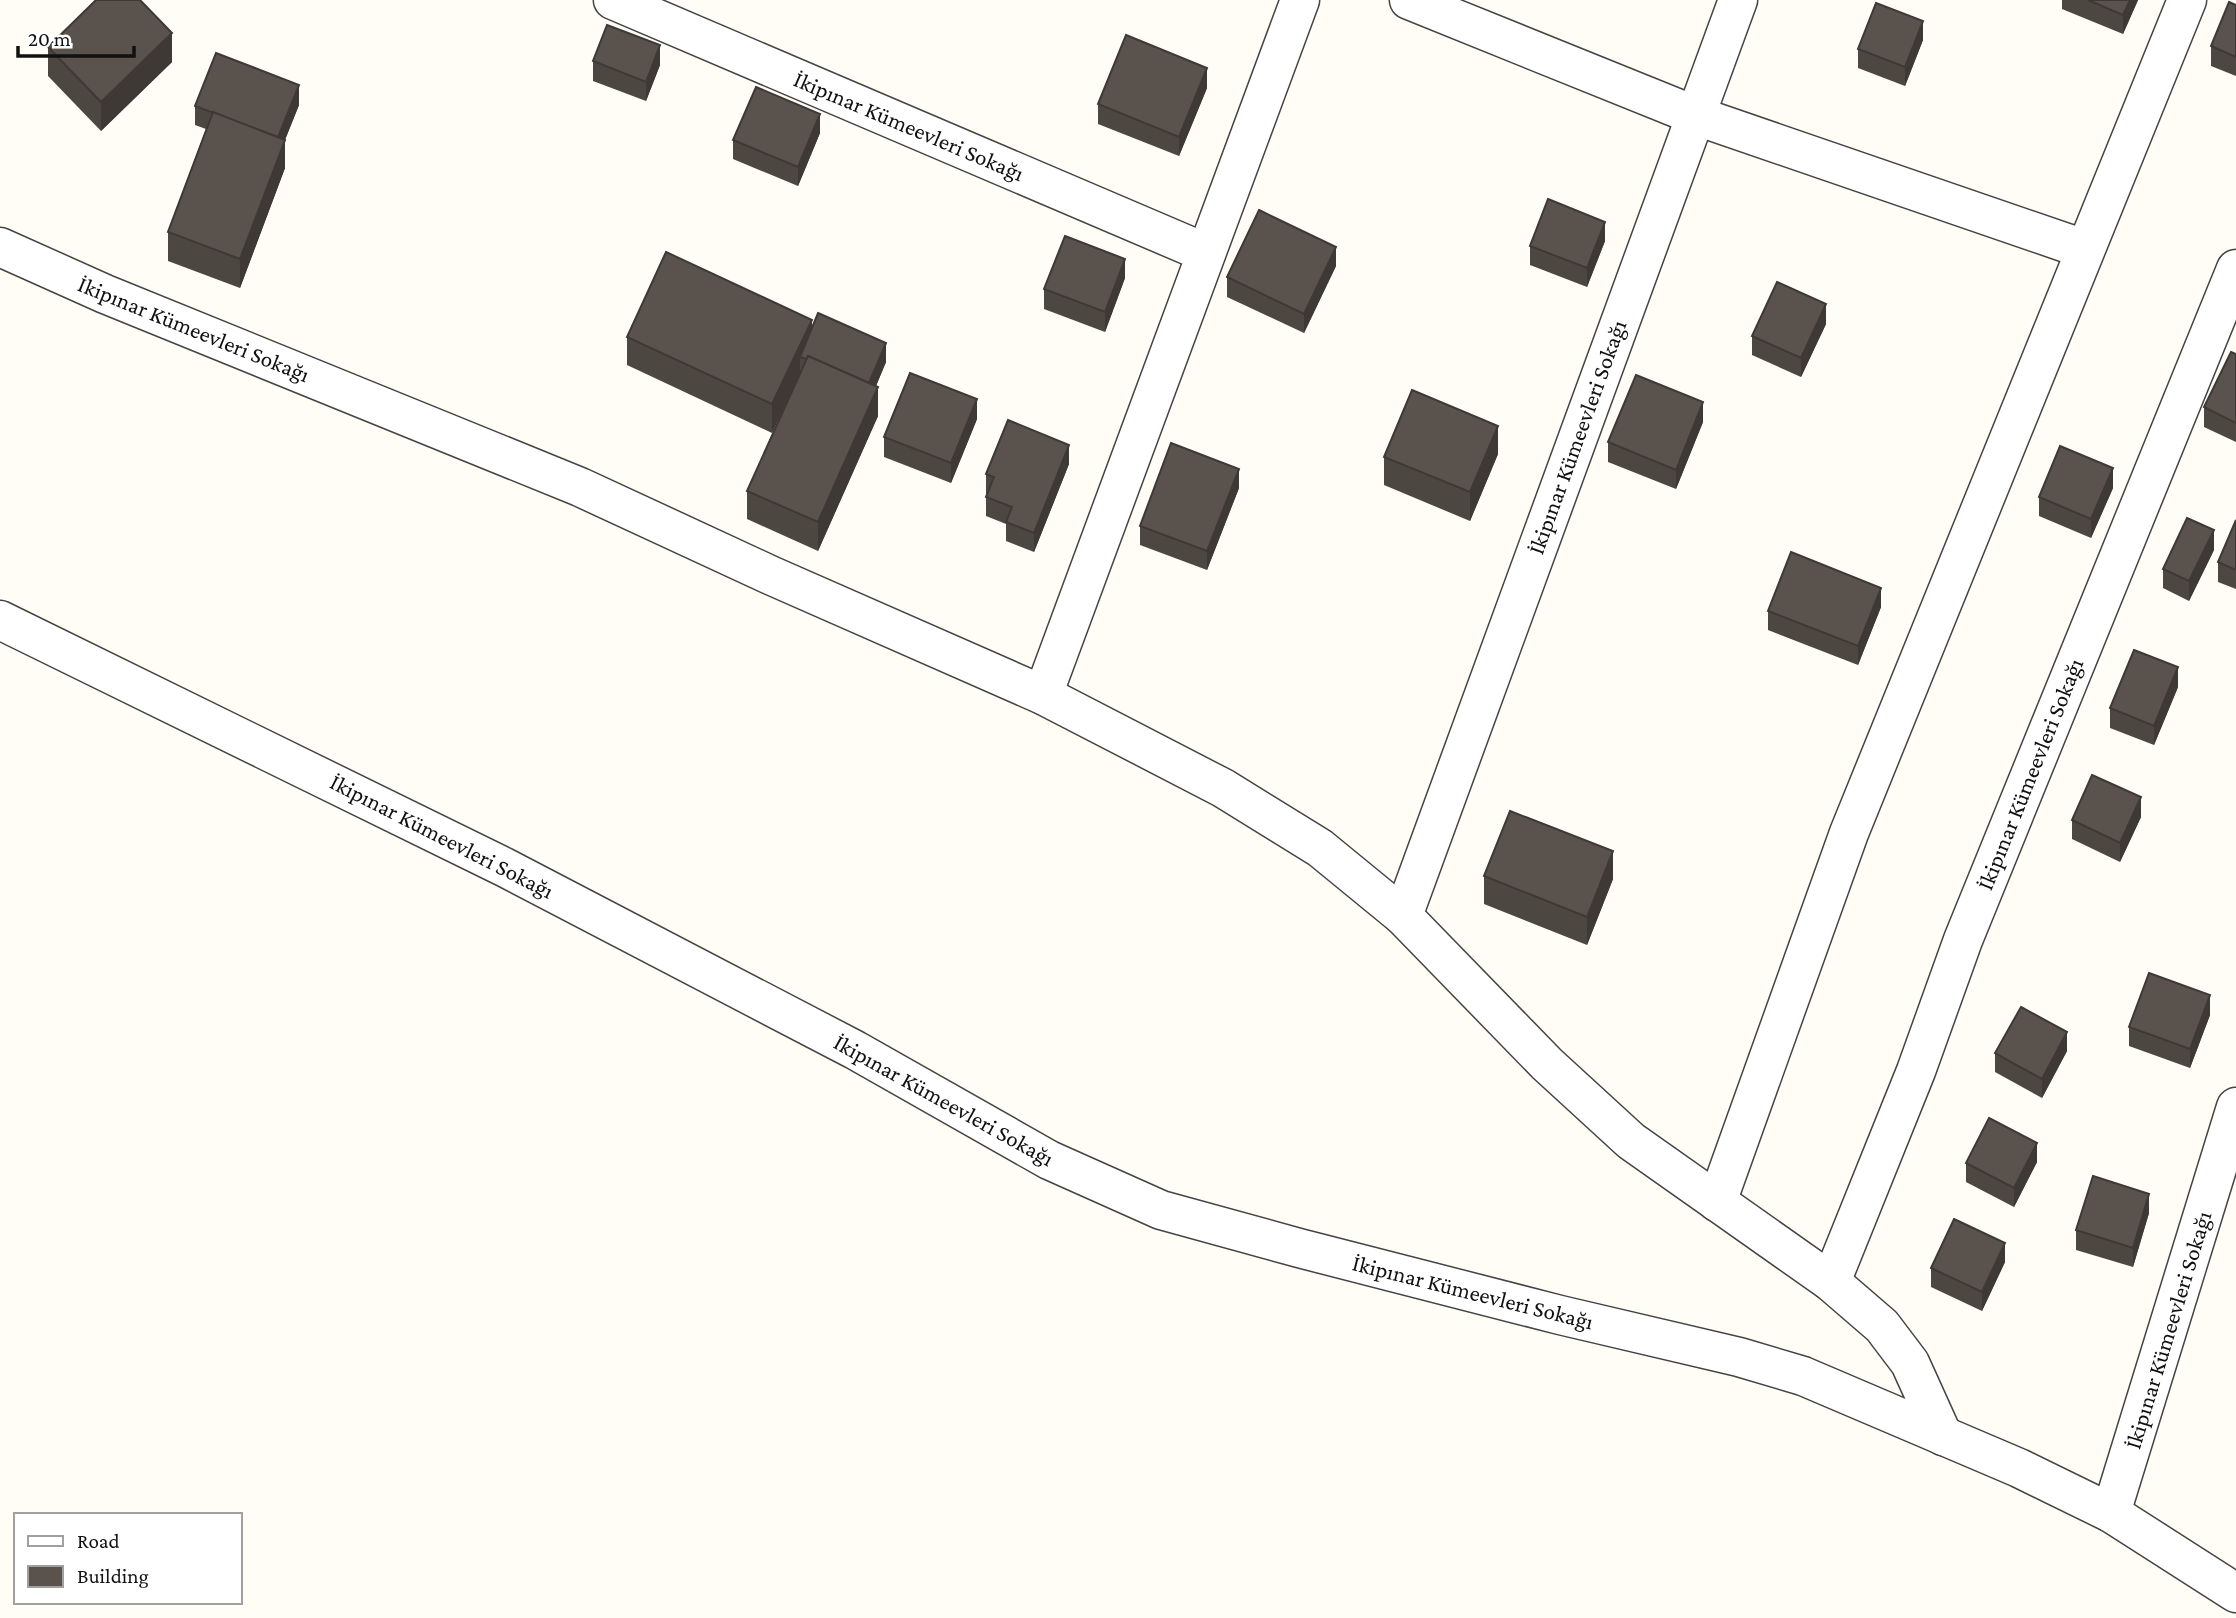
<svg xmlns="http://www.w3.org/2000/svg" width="2236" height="1618" font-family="'Crimson Pro',serif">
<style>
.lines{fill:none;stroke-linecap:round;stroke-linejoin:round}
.minor-casing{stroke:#444;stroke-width:41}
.minor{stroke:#fff;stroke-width:38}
.wall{fill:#4d4742}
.shaded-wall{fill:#3f3936}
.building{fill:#5a524d;stroke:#3f3936;stroke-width:2}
.labels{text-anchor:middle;stroke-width:7;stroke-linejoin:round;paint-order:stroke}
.street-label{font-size:23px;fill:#111;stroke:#fff}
</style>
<rect width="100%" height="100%" fill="#fffdf5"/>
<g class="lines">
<defs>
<g id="minor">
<polyline points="613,0 1206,253"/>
<polyline points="1409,0 1694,115 2084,249"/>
<polyline points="0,247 105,294 580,487 770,575 1043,695 1223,788 1320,848 1403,916 1547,1064 1631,1141 1831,1282 1882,1326 1910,1363 1943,1436"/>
<polyline points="0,620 504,867 855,1050 1049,1160 1161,1210 1299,1248 1560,1315 1739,1357 1803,1376 2019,1468 2111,1513 2236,1593"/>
<polyline points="1043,695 1300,0"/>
<polyline points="1403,916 1738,0"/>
<polyline points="1717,1202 1849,833 2187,0"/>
<polyline points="1831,1282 1916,1071 1963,940 2236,269"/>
<polyline points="2111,1513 2236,1107"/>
</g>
</defs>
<use href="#minor" class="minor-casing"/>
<use href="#minor" class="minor"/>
</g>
<g class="wall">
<polygon points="2062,0 2138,0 2123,34 2062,9"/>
<polygon points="2236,5 2236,76 2211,66 2211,46"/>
<polygon points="1923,40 1905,86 1858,68 1858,49"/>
<polygon points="48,47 172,62 101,131 48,76"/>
<polygon points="593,61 660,65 646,101 593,81"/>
<polygon points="1207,88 1179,156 1098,124 1098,104"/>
<polygon points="299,105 285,140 285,168 240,288 168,261 168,232 206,129 195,125 195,106"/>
<polygon points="820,133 798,186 733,159 733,140"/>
<polygon points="1605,241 1587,287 1530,265 1530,246"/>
<polygon points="1336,266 1304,333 1227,297 1227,277"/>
<polygon points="1125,278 1105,332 1044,309 1044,289"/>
<polygon points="1826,324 1801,377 1752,355 1752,336"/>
<polygon points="812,328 886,362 876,386 878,416 818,551 747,519 747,491 798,378 772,433 627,365 627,337"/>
<polygon points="2236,354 2236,442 2204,427 2204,407"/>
<polygon points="977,419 951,483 884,457 884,437"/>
<polygon points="1703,422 1676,489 1608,462 1608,442"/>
<polygon points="1498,454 1470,521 1384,485 1384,457"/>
<polygon points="1069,464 1034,552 1006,541 1006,524 986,516 986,497 987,494 986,494 986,474"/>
<polygon points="1239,488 1207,570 1140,545 1140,526"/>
<polygon points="2113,488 2091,538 2039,516 2039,497"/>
<polygon points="2236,520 2236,589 2218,582 2218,562"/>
<polygon points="2214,550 2189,601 2163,588 2163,569"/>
<polygon points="1881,607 1858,665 1768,630 1768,611"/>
<polygon points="2178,687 2154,745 2110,728 2110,708"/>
<polygon points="2141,817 2120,862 2072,839 2072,820"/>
<polygon points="1484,876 1613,879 1587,945 1484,904"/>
<polygon points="2210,1015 2190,1068 2129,1046 2129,1027"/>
<polygon points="2067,1051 2042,1098 1995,1072 1995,1053"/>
<polygon points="2037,1162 2014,1207 1966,1182 1966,1163"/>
<polygon points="2149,1213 2133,1267 2076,1250 2076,1230"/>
<polygon points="2005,1262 1982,1311 1931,1287 1931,1268"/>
</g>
<g class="shaded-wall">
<polygon points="2130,0 2138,0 2123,34 2123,15"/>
<polygon points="1923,21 1923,40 1905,86 1905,67"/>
<polygon points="172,33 172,62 101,131 101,102"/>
<polygon points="660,45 660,65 646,101 646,82"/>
<polygon points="1207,68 1207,88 1179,156 1179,137"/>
<polygon points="299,85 299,105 278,157 278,138"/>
<polygon points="820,114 820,133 798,186 798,167"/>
<polygon points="285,140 285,168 240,288 240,259"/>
<polygon points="1605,222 1605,241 1587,287 1587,268"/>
<polygon points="1336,247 1336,266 1304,333 1304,314"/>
<polygon points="1125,259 1125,278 1105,332 1105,312"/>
<polygon points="1826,304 1826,324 1801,377 1801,358"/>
<polygon points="812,320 812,349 800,357 800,374 772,433 772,404"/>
<polygon points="886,343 886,362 868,405 868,386"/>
<polygon points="878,387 878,416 818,551 818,522"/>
<polygon points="977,399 977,419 951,483 951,463"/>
<polygon points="1703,402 1703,422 1676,489 1676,470"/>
<polygon points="1498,426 1498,454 1470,521 1470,492"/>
<polygon points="1069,445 1069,464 1034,552 1034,533"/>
<polygon points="2113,468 2113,488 2091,538 2091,519"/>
<polygon points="1239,469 1239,488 1207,570 1207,551"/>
<polygon points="2214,530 2214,550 2189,601 2189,581"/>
<polygon points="1881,588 1881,607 1858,665 1858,646"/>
<polygon points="2178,667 2178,687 2154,745 2154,726"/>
<polygon points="2141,797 2141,817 2120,862 2120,843"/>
<polygon points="1613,851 1613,879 1587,945 1587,917"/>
<polygon points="2210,995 2210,1015 2190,1068 2190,1049"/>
<polygon points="2067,1032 2067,1051 2042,1098 2042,1079"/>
<polygon points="2037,1143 2037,1162 2014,1207 2014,1188"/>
<polygon points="2149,1194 2149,1213 2133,1267 2133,1248"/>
<polygon points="2005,1243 2005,1262 1982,1311 1982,1292"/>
</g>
<g class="building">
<polygon points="96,0 140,0 172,33 101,102 48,47"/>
<polygon points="2088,0 2130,0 2123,15"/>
<polygon points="2229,2 2236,5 2236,57 2211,46"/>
<polygon points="1876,3 1923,21 1905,67 1858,49"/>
<polygon points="607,25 660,45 646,82 593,61"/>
<polygon points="1126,35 1207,68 1179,137 1098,104"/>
<polygon points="216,53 299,85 278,137 195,106"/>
<polygon points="756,87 820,114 798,167 733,140"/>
<polygon points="213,112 285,140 240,259 168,232"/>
<polygon points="1548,199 1605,222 1587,268 1530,246"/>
<polygon points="1259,210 1336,247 1304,314 1227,277"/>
<polygon points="1065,236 1125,259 1105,312 1044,289"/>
<polygon points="666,252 812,320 772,404 627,337"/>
<polygon points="1777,282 1826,304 1801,358 1752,336"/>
<polygon points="818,313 886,343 869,383 808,356 806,359 800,357"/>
<polygon points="2231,352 2236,354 2236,423 2204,407"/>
<polygon points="808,356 878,387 818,522 747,491"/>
<polygon points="910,373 977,399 951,463 884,437"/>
<polygon points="1636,375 1703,402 1676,470 1608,442"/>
<polygon points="1412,390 1498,426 1470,492 1384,457"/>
<polygon points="1008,420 1069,445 1034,533 1006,522 1012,507 986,497 994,477 986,474"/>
<polygon points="1171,443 1239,469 1207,551 1140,526"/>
<polygon points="2060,446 2113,468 2091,519 2039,497"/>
<polygon points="2187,518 2214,530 2189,581 2163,569"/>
<polygon points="2236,520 2236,570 2218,562"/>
<polygon points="1791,552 1881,588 1858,646 1768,611"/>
<polygon points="2134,650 2178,667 2154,726 2110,708"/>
<polygon points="2092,775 2141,797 2120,843 2072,820"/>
<polygon points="1510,811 1613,851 1587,917 1484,876"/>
<polygon points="2149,973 2210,995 2190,1049 2129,1027"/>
<polygon points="2021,1007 2067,1032 2042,1079 1995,1053"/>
<polygon points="1989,1118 2037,1143 2014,1188 1966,1163"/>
<polygon points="2093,1176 2149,1194 2133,1248 2076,1230"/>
<polygon points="1954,1219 2005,1243 1982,1292 1931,1268"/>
</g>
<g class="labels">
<g class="street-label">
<text transform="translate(909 126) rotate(23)" y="8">İkipınar Kümeevleri Sokağı</text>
<text transform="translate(194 329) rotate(22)" y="8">İkipınar Kümeevleri Sokağı</text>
<text transform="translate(1577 437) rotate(-70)" y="8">İkipınar Kümeevleri Sokağı</text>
<text transform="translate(2030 774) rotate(-68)" y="8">İkipınar Kümeevleri Sokağı</text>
<text transform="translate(442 836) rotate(27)" y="8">İkipınar Kümeevleri Sokağı</text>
<text transform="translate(944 1100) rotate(29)" y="8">İkipınar Kümeevleri Sokağı</text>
<text transform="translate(1473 1292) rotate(14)" y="8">İkipınar Kümeevleri Sokağı</text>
<text transform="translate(2168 1330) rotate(-73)" y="8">İkipınar Kümeevleri Sokağı</text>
</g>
</g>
<rect x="14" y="1513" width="228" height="91" fill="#ffffff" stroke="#a0a0a0" stroke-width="2"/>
<rect x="28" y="1536" width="35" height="10" fill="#ffffff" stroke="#a0a0a0" stroke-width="2"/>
<text x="77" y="1548" font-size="21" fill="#111111">Road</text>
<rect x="28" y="1566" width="35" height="21" fill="#5a524d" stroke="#a0a0a0" stroke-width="2"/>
<text x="77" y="1583" font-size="21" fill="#111111">Building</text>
<path d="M18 46v10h116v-10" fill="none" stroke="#111111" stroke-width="3.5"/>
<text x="28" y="46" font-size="21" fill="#111111" stroke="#ffffff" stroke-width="5" paint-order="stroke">20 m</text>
</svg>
